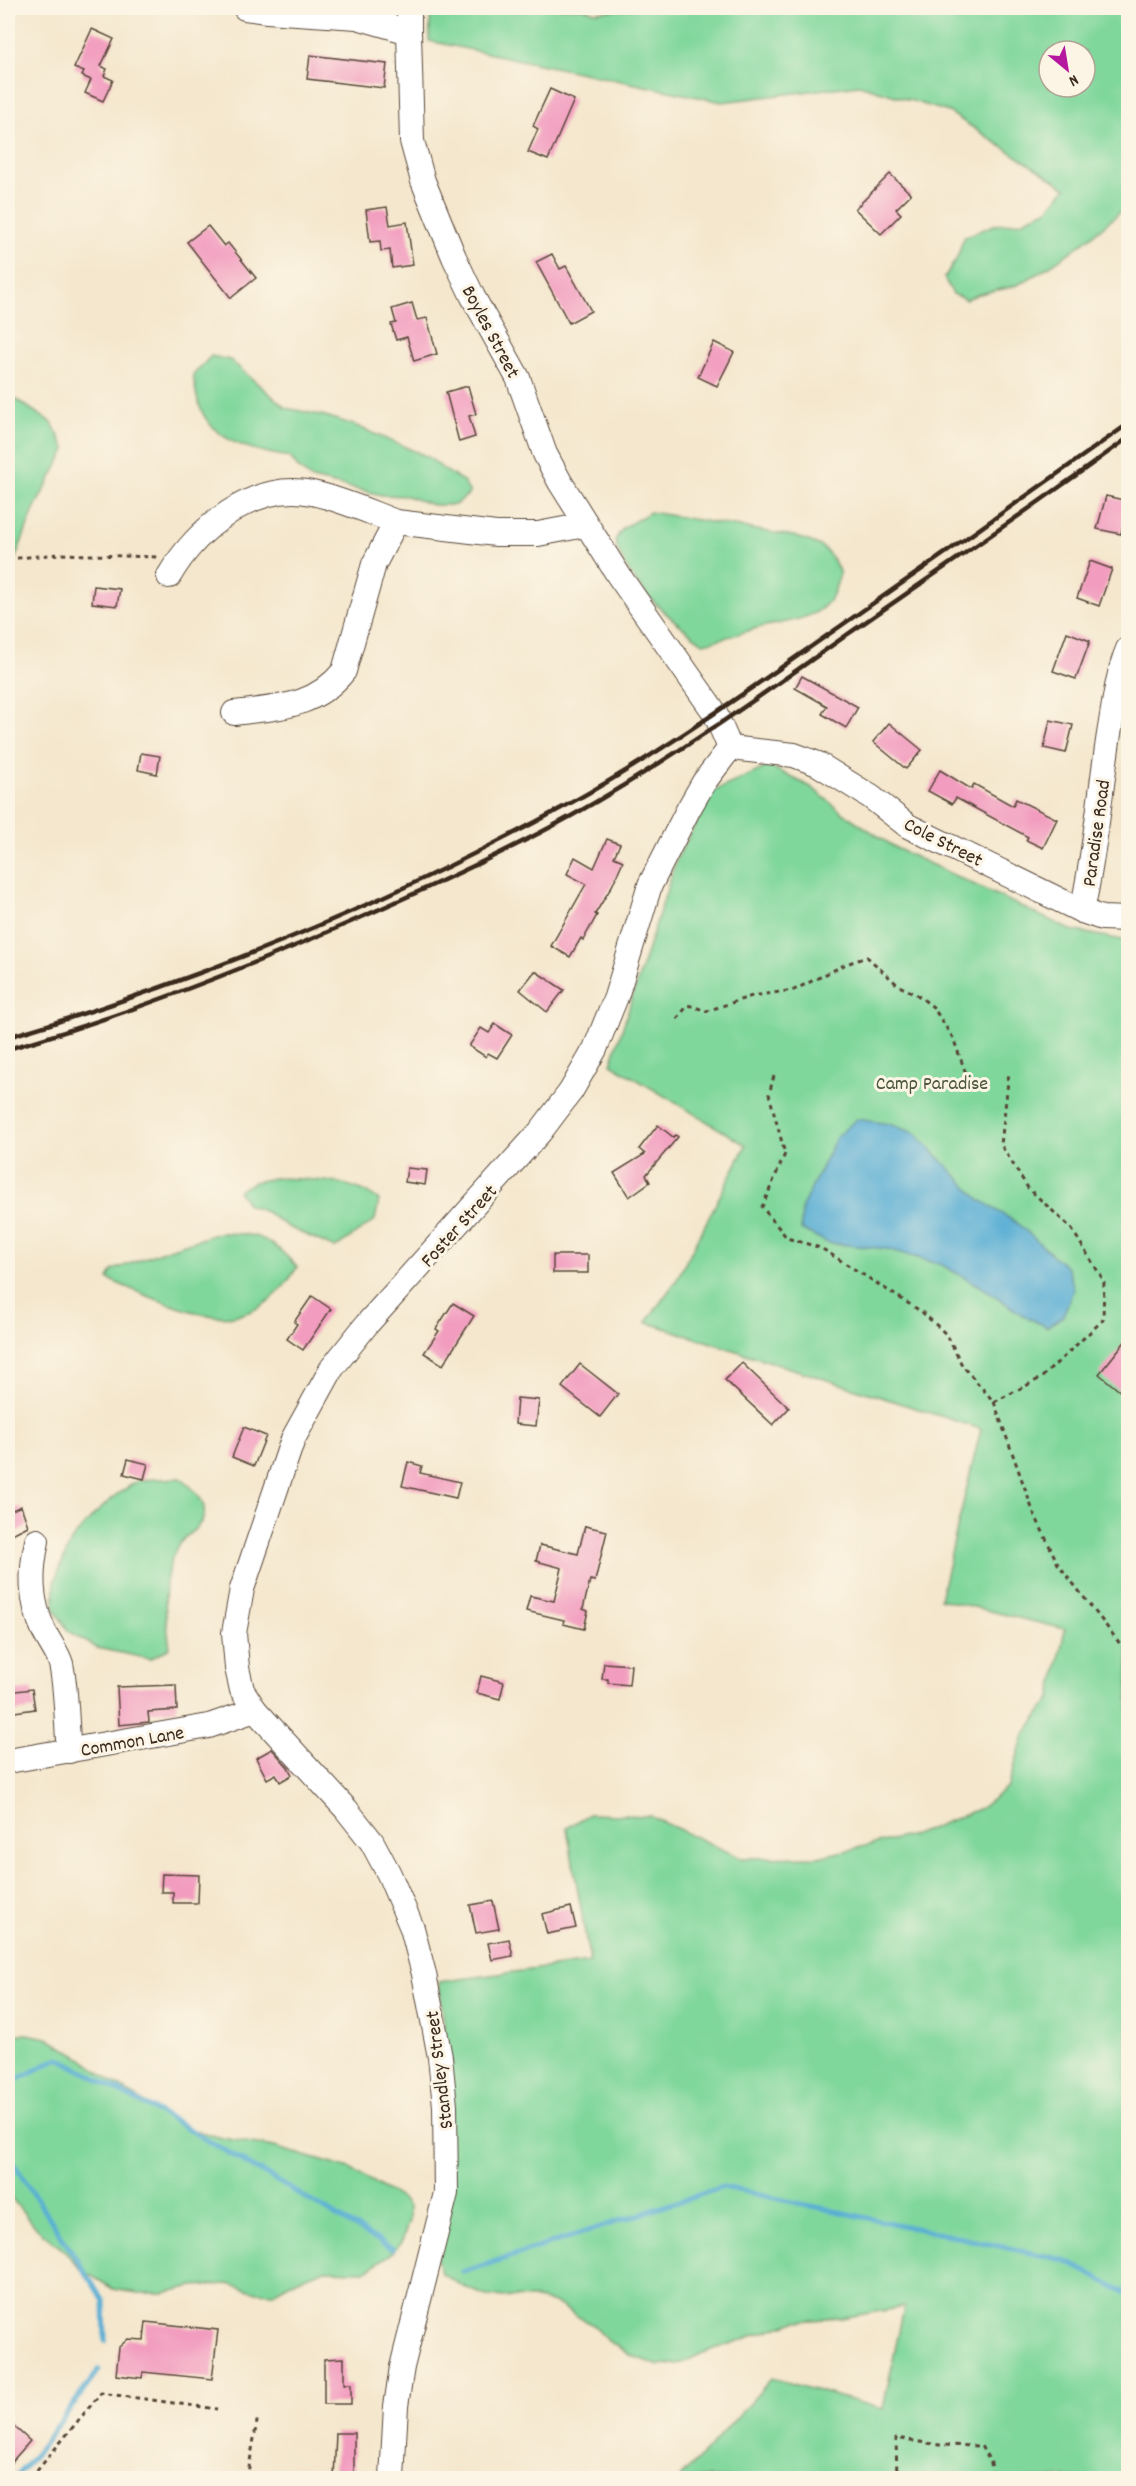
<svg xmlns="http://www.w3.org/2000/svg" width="1136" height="2486" font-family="Dekko,sans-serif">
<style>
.green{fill:#80d79c;stroke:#5e805d;stroke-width:1.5;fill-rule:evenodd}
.water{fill:#58aed4;stroke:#4a6c79;stroke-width:1.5}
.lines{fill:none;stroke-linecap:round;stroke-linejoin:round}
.stream{stroke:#58aed4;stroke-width:5}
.building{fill:#f29dbf}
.minor-casing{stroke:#574638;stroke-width:26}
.path{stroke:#574638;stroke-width:3;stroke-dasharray:4.5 4.5;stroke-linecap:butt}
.minor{stroke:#fff;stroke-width:24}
.rail{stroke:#3b2a1e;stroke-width:4.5}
.labels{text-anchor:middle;stroke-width:6;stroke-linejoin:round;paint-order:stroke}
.street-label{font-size:20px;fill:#3b2a1e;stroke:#fcf5e5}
.park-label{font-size:20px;fill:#4c553e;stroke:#fcf5e5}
</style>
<rect width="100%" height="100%" fill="#fcf5e5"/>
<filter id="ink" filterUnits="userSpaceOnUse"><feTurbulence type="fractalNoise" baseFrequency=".0167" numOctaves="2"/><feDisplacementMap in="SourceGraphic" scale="12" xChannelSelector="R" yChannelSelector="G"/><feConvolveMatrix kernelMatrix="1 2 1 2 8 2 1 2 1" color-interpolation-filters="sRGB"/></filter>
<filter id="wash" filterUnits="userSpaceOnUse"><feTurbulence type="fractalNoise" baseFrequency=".008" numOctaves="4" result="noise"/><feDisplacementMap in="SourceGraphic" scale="24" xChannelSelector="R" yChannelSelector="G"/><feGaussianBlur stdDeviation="1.35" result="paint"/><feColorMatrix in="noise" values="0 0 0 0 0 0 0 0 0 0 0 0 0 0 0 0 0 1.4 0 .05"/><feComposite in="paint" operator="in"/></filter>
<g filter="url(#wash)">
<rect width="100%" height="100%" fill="#f4e7cd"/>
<g class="green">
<path d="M431,8H583L595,12L640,8H1128V205C1095,235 1059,263 1019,284C1002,292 984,289 966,300L953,294L944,278L957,258L964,237L994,225L1021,222L1048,209L1066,188L949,112L859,85L722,102L429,41ZM1049,51H1085V87H1049Z"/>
<path d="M211,356L230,360L286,408L325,416L354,425L428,457L446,471L463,481L470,493L455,505H433L406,496L382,495L312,479L299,469L290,457C256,451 214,444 200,407C196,397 195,385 193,375Z"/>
<polygon points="8,394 52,423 66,450 35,507 15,559 8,596"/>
<path d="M650,512L793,536C816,543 828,545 838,569C841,575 838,580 836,586C826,624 781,620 751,630C735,635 720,640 703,643C669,618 625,582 615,540L623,528Z"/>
<polygon points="769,766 811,787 843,813 896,848 1071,930 1128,941 1128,2478 679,2478 704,2454 772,2378 883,2409 904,2307 841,2318 796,2321 703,2353 682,2363 659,2366 630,2355 608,2341 594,2326 555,2303 532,2298 487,2296 462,2286 441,2273 437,2260 451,2084 439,1982 590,1962 567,1828 589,1814 650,1816 741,1858 818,1857 917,1834 981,1808 1008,1787 1024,1735 1051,1698 1065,1629 940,1599 981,1429 646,1322 676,1281 746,1145 611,1064 677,858 714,791"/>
<path d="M274,1178C307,1179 353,1179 379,1200L375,1220L335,1248L288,1227L266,1212L248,1205L238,1191L254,1182Z"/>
<path d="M219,1233C261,1234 269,1237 297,1267C283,1291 262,1312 233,1316C202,1321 137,1292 108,1279L113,1270L163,1251Z"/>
<path d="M180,1478C191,1486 207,1500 204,1515C201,1529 183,1536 177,1547C160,1578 165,1614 170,1648L150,1659L97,1648L69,1632L54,1609L55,1580L72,1539L94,1515L116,1495L139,1480Z"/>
<polygon points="27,2034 47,2038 81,2058 111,2081 183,2127 222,2138 274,2147 350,2169 402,2199 409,2208 409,2221 402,2241 390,2255 365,2271 324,2270 298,2279 273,2293 257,2292 228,2284 193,2286 164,2293 138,2293 113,2289 79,2268 66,2252 38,2230 8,2194 8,2035"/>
</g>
<polygon class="water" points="857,1119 889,1124 915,1133 980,1200 1017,1223 1068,1269 1074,1288 1063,1316 1047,1327 1024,1316 988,1291 942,1265 887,1249 828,1243 801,1229 802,1207 837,1136"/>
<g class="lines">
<g class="stream">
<polyline points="8,529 11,534 8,553"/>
<polyline points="8,2084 59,2058 171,2119 393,2249"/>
<polyline points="8,2155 104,2301 105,2341"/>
<polyline points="463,2272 723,2187 1064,2260 1128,2294"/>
<polyline points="15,2478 43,2445 99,2370"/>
</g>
</g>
<g id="blocks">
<g class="building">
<polygon points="92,29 114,39 101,66 107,69 104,76 113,80 103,101 85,93 91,80 82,76 84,72 74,68"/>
<polygon points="310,55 387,64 384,88 307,79"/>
<polygon points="550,89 574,100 548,160 528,152 538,129 533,126"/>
<polygon points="890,174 911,194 896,209 901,214 881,234 855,209"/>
<polygon points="387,207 390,225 407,222 413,265 392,268 390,250 381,251 380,241 370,242 366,210"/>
<polygon points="208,226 224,246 228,243 256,278 231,298 187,242"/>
<polygon points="552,254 560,269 566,266 591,311 569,323 536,262"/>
<polygon points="412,303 417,320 427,318 437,354 414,361 407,337 396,340 391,324 396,323 392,309"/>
<polygon points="714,342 734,352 717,386 698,377"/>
<polygon points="468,386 476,414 469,416 475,437 459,442 446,392"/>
<polygon points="1106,496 1128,501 1121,534 1097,529"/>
<polygon points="1090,561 1112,569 1099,606 1077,598"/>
<polygon points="94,586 120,589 117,606 92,603"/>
<polygon points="1067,632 1090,641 1076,679 1053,671"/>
<polygon points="802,676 858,707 846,728 822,714 827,706 795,688"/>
<polygon points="1050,720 1073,725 1066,753 1044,748"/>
<polygon points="889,723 922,750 906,769 873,742"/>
<polygon points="141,753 160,756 157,774 138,770"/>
<polygon points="940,770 971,789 974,784 1013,806 1016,799 1057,819 1043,848 1026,840 1028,837 956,798 952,804 928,791"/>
<polygon points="607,839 620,844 614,857 623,861 612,886 595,914 597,915 583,940 581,938 570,957 551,946 586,884 567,874 575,857 594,868"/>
<polygon points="535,971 564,990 547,1012 520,990"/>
<polygon points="495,1024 512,1035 497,1058 488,1053 486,1057 469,1046 481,1028 489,1033"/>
<polygon points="658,1125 673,1137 676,1135 678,1137 646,1175 650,1182 629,1197 614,1173 645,1154 639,1149"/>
<polygon points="407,1168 427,1170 425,1185 405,1182"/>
<rect x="553" y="1255" width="35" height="18"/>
<polygon points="312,1296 331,1309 303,1350 287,1339 297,1324 294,1322"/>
<polygon points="453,1303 474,1316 443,1365 424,1353 439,1331 436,1329"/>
<polygon points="1128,1338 1128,1398 1099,1374"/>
<polygon points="742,1363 789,1408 773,1425 725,1380"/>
<polygon points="580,1364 618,1394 600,1417 562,1387"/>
<polygon points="517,1398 539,1400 536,1426 515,1424"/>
<polygon points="244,1427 266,1436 254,1466 232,1457"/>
<polygon points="128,1459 148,1464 144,1479 124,1474"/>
<polygon points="408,1462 422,1466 420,1473 460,1482 456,1498 402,1486"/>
<polygon points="21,1506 28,1526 8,1536 8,1512"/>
<polygon points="585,1526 607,1531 595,1581 590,1580 583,1609 588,1611 584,1629 563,1624 564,1620 526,1611 530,1596 554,1601 562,1568 536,1561 540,1545 578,1554"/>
<polygon points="604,1663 631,1665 629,1685 608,1683 608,1679 602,1679"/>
<polygon points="481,1676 504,1682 500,1699 477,1693"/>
<polygon points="176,1685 177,1710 148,1712 149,1722 119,1725 117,1687"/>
<polygon points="32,1689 35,1709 8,1713 8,1692"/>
<polygon points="272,1749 288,1767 292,1775 280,1782 276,1774 267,1779 256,1758"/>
<polygon points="162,1874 199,1875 198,1903 173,1903 173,1892 161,1892"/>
<polygon points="493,1901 499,1929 476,1933 470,1905"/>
<polygon points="571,1907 576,1928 547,1934 542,1914"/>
<polygon points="509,1939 513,1956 492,1960 488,1943"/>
<polygon points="146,2322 218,2330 212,2379 143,2372 142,2378 116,2375 119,2347 128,2339 144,2340"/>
<polygon points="344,2358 344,2384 351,2384 351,2404 324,2404 324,2359"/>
<polygon points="8,2421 30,2441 8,2466"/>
<polygon points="336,2433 354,2433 354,2478 334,2478"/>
</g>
</g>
</g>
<g filter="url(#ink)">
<use href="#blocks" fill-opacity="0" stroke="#574638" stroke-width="1.5"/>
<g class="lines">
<defs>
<g id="minor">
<polyline points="245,8 267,11 357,17 409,32 412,141 423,181 454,257 473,297 518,378 545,454 560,482 619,576 715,713 730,748"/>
<polyline points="409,32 409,8"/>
<polyline points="396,522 496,534 538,534 585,525"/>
<path d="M169,576C196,529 254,481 312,493C341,499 369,512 396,522L374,564L344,671C314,708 278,707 234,713"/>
<polyline points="730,748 794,755 818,764 871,797 908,826 1082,911 1102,918 1128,919"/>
<path d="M1082,911C1095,853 1100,793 1109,734C1114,706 1117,675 1128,649"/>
<path d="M37,1541C30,1573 30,1601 44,1631C49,1642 58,1653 61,1664C67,1692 66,1723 69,1751"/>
<polyline points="8,1761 209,1726 255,1710"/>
<polyline points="392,2478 396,2406 402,2367 446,2193 445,2106 440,2057 424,1974 412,1928 389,1874 372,1842 346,1809 255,1710 242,1690 237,1668 234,1633 242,1589 293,1439 332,1368 367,1324 540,1132 571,1091 595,1049 616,997 650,885 688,810 704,782 730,748"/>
</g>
</defs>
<use href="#minor" class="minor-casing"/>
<g class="path">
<polyline points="8,559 59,554 157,557"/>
<polyline points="677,1019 688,1005 707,1011 752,996 794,990 846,964 867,957 899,986 916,994 933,1007 953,1038 968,1079"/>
<polyline points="774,1076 769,1094 785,1154 762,1207 787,1238 821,1248 922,1312 947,1335 962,1365 994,1402 1041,1378 1103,1320 1104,1281 1071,1228 1028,1188 1001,1145 1009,1072"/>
<polyline points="994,1402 1033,1511 1058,1564 1128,1654"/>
<polyline points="31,2478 101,2393 217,2409"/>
<polyline points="247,2478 258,2416"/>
<polyline points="897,2478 896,2438 939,2445 981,2446 991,2463 993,2478"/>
</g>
<use href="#minor" class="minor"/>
<g class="rail">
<path d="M8,1037C201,980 390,902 567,805C656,756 739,697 822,639C924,568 1027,496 1128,424"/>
<path d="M8,1049C124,1016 236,972 346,924C424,890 499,856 573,815C669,761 759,697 848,634C942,569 1036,505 1128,438"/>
</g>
</g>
</g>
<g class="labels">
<g class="street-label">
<text transform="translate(492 331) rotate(62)" y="7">Boyles Street</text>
<text transform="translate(1095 833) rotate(-82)" y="7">Paradise Road</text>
<text transform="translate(944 841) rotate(27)" y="7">Cole Street</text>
<text transform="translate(458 1225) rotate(-48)" y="7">Foster Street</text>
<text transform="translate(132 1740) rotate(-10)" y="7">Common Lane</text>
<text transform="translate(438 2070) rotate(-97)" y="7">Standley Street</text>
</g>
<g class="park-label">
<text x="932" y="1089">Camp Paradise</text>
</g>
</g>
<rect width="1136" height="2486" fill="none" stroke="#fcf5e5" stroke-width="30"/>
<g transform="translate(1067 69) rotate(150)"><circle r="28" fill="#fcf5e5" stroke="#afa495" stroke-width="1.5"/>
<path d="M0-4.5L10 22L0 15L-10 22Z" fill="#b5179e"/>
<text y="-9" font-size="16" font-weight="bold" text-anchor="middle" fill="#3b2a1e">N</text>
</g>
</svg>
